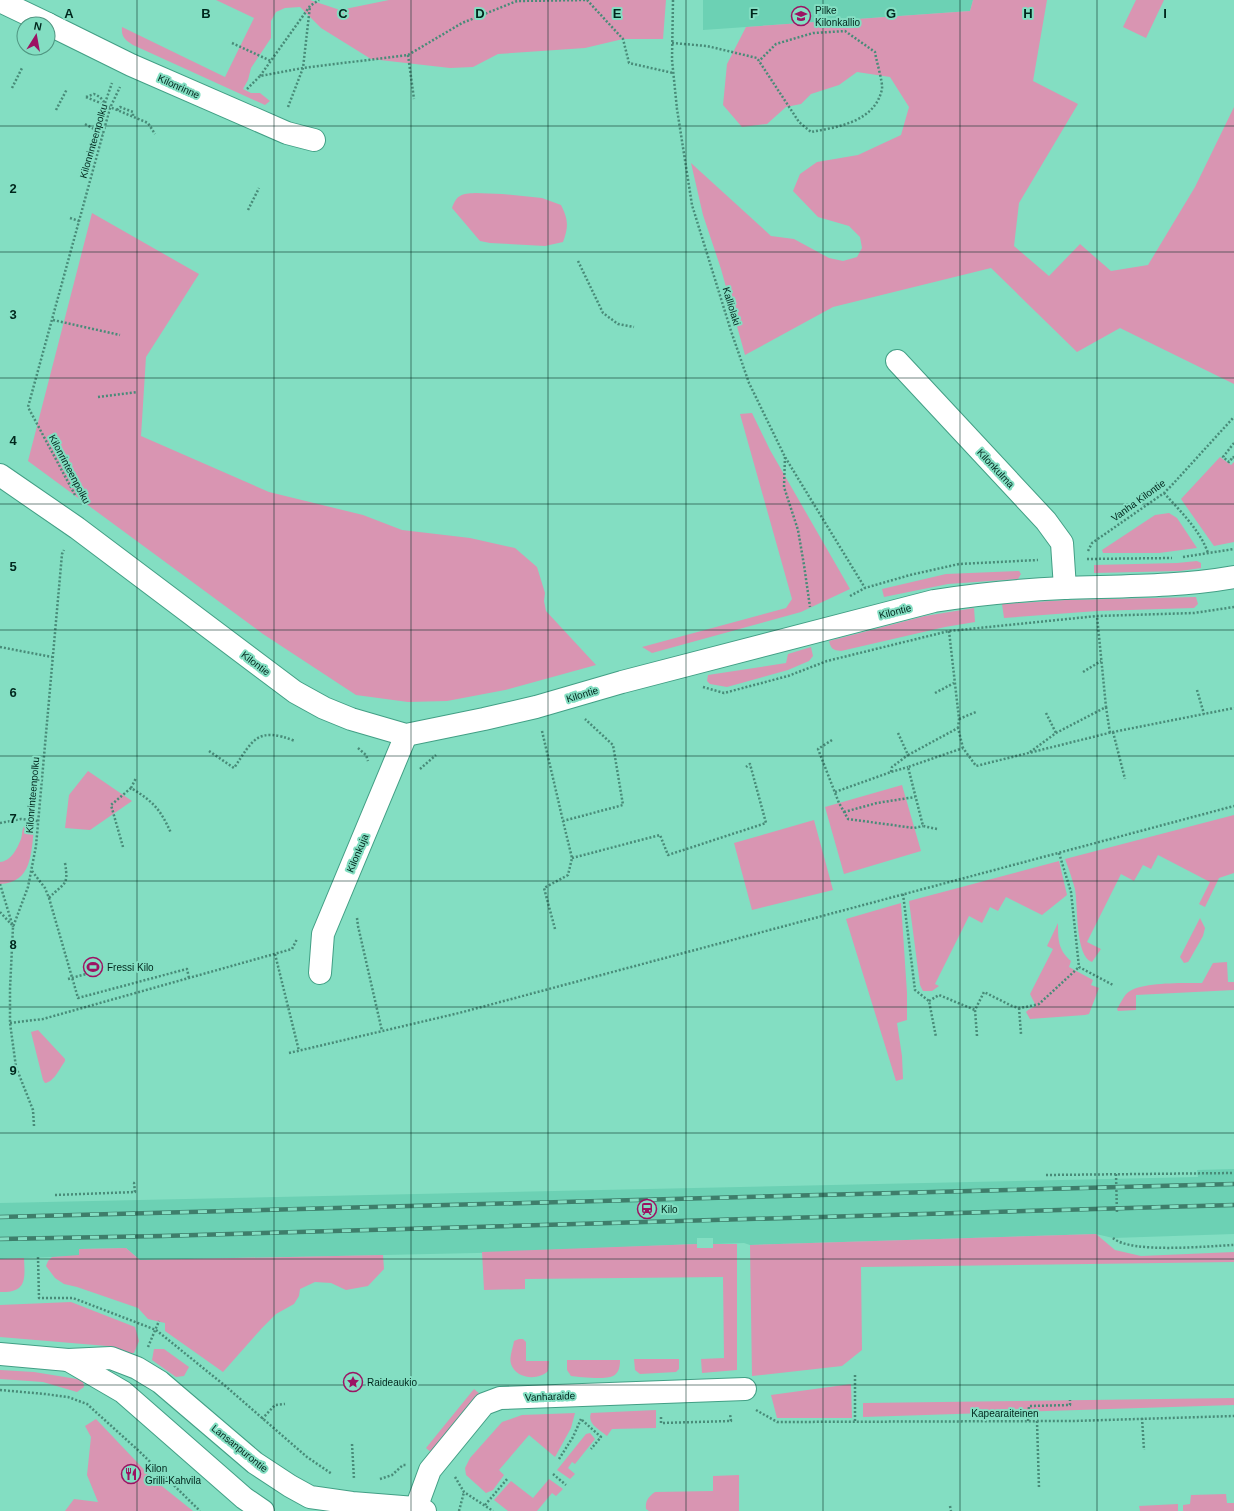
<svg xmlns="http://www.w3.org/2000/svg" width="1234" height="1511" font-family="Helvetica,sans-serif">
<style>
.built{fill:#6cd1b4}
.green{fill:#d995b2}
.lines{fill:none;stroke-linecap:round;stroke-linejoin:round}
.minor-casing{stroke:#429f85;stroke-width:24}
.tertiary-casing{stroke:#429f85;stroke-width:24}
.path{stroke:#488b78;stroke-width:2.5;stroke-dasharray:2 2;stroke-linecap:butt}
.minor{stroke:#fff;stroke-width:22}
.tertiary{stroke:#fff;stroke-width:22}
.rail-casing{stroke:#3e7e6b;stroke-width:4.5}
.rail{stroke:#83dec2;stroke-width:3;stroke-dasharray:9;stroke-linecap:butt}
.grid{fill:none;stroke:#00271d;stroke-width:1;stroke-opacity:0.55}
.labels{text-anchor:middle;stroke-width:4;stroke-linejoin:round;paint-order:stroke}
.poi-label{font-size:10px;fill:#00271d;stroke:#83dec2;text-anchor:start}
.street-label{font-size:10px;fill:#00271d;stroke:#83dec2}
.grid-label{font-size:13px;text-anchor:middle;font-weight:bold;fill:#00271d;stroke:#83dec2;stroke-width:4;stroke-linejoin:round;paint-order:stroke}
</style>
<rect width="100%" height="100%" fill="#83dec2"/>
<g class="built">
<polygon points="703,0 973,0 970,11 703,30"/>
<polygon points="1234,1169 1234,1234 1113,1238 1096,1234 750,1245 744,1243 713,1244 713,1238 697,1238 697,1244 477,1253 140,1260 126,1248 79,1249 79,1256 0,1259 0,1203 1198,1177 1197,1170"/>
</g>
<g class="green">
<path d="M216,0H310L340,10L389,0H666L663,39H623L585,48L498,54L473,67L450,68L371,59L321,28L300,7L285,8L276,12L271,21V38L251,68L248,80L243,89L251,93H260L270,101L265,105L133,45C125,40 121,37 122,27L225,77L254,18Z"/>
<polygon points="973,0 1047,0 1033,81 1078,104 1019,203 1014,246 1049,276 1080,244 1111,271 1148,265 1195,187 1234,107 1234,384 1120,328 1077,352 991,268 833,307 745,355 721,269 703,215 691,163 771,236 794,239 829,258 843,261 857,257 862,248 860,237 849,226 818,217 793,191 800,174 817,162 858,155 901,135 909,107 890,77 857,72 839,85 811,94 801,104 786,107 767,124 742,127 723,105 727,64 746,27 970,11"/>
<polygon points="1136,0 1164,0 1146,38 1123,27"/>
<path d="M475,193L502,194L542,198L561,205C568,219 569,226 563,242L545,246L490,243L480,241L452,208C457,194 462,194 475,193Z"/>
<polygon points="92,213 199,274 146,357 141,436 269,492 363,515 402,530 470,538 515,548 537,567 545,593 544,601 546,611 596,665 505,690 447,701 408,702 356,695 263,634 28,461"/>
<polygon points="752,413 770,450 850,589 801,612 652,653 642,647 786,608 792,599 740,414"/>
<polygon points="1220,457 1231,465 1234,462 1234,542 1214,546 1181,499"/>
<polygon points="1169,513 1177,518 1197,548 1159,553 1103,553 1102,550 1155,515"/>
<polygon points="1197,561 1201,563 1201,568 1180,571 1094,573 1094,565 1177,563"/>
<polygon points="1019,571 1021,574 1018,579 948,584 884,597 882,589 946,574"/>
<polygon points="1196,597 1198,604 1194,608 1097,611 1004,618 1002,604 1066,600"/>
<path d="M974,608L975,622L945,627L841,651C833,650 831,649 829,641L925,616Z"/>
<polygon points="811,647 813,656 809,661 788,670 727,687 710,684 707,681 708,675 786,663 788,654"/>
<polygon points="88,771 132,801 90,830 65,828 69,795"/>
<polygon points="902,785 921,851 844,874 825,807"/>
<path d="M1234,815V873L1219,878L1205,907L1199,904L1210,882L1158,855L1151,869L1143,865L1134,881L1121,874L1087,942L1101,949L1092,962C1075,957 1078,905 1075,889C1072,879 1069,869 1065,859Z"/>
<polygon points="814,820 833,890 752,910 734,843"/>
<path d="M26,824L33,826L34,829C31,853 32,883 0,884V862C11,861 17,849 21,839C23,833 21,829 26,824Z"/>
<polygon points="1059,861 1067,895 1042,915 1006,897 998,911 990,907 982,923 969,916 935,984 939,986 932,991 923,991 920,985 909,901"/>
<polygon points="901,903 907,993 907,1020 897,1023 902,1056 903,1079 896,1081 846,919"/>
<polygon points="1200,918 1205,928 1203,936 1190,959 1188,962 1184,963 1180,957"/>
<path d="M1058,923C1058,939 1058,950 1071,961L1069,967L1093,980L1091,985L1099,988L1089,1014L1085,1015L1030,1019L1026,1012L1028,1010L1036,1006L1030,994L1053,949L1047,946Z"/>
<path d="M1227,962L1228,982H1234V990L1136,995V1010L1118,1011L1117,1009C1121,1003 1124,994 1130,991C1144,982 1184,983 1202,983L1213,963Z"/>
<path d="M38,1030L65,1059V1061C60,1068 54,1082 45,1083L43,1080L31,1032Z"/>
<polygon points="1096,1234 1115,1250 1141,1256 1234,1252 1234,1262 861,1267 862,1350 842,1366 752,1376 750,1245"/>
<polygon points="697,1244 697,1248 713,1248 713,1244 737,1244 737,1370 702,1373 701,1359 724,1358 723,1277 525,1279 525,1289 484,1290 482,1252"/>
<polygon points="126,1248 140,1260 383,1255 384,1269 368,1286 346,1290 331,1283 315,1282 300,1289 299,1296 294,1304 276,1314 262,1328 223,1372 165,1331 165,1323 148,1319 138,1308 77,1287 64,1284 55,1278 46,1266 48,1261 52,1257 79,1255 79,1249"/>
<path d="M24,1258C25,1279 27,1293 0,1292V1259Z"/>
<polygon points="71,1302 135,1327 139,1341 134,1353 126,1353 107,1346 0,1337 0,1305"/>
<path d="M519,1339H523L526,1342V1361H549L548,1371C538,1381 516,1379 511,1364C509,1357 513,1348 514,1341Z"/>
<polygon points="154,1349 164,1349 189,1367 184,1376 176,1377 152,1360"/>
<polygon points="634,1359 679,1359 679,1369 676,1372 640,1374 635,1370"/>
<path d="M567,1360H620C620,1366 619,1373 613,1376C605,1380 579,1377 571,1376L567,1370Z"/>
<polygon points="0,1370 34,1372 83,1380 84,1387 77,1392 43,1382 0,1379"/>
<polygon points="851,1384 852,1418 777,1418 771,1395"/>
<polygon points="474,1389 480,1394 432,1453 426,1448"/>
<polygon points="1234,1398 1234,1405 863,1417 863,1403"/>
<path d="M656,1410V1428L612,1429L607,1436C599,1429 587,1424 591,1413Z"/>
<polygon points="575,1413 571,1428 555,1457 529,1435 499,1470 504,1475 493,1490 486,1493 466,1475 465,1468 470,1458 502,1422 522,1415"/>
<polygon points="96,1419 153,1479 193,1511 65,1511 74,1499 98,1502 87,1475 91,1437 85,1426"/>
<polygon points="590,1433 595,1439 575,1464 572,1462 568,1468 575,1474 570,1479 557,1470 586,1434"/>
<path d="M739,1475V1511H649L646,1509C645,1501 648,1497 655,1492L713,1491V1476Z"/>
<polygon points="549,1479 563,1489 556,1496 552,1493 537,1511 508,1511 494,1500 511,1481 533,1498"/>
<polygon points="1226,1494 1227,1503 1234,1503 1234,1511 1183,1511 1183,1505 1190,1504 1191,1495"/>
<polygon points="1178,1504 1178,1511 1140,1511 1139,1506"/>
</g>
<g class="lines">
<defs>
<g id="minor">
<polyline points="0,1 48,24"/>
<polyline points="48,24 131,65 287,133 314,140"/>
<polyline points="897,361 1046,521 1062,543 1065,588"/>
<polyline points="320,973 323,934 406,735"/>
<polyline points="415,1511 430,1470 484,1404 500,1398 745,1389"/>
</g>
<g id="tertiary">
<path d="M0,475L77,528L295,692L324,708L351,719L406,735L484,719L536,707L622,682L934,601C978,594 1021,590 1064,588C1121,586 1178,587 1234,577"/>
<polyline points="0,1354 68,1360 111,1358 137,1368 160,1382 255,1463 290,1486 310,1497 352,1503 415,1508 425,1511"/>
<polyline points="68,1360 123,1392 244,1498 263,1511"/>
</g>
</defs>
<use href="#minor" class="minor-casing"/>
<use href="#tertiary" class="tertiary-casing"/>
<g class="path">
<polyline points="587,0 623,39 629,63 673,73"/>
<polyline points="673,0 672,60 677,109 692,205 731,331 749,383 785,457 865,588"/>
<polyline points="232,43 271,61"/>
<path d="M672,43L707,46L757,58L799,122L811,132C838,127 875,122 882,89C883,82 876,60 875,52L845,31L813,33L776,44L759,61"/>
<polyline points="408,55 414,99"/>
<polyline points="260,76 310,6 319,0"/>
<polyline points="12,88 22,68"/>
<polyline points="247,89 260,76 303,68 408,55 462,23 517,1 587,0"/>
<polyline points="86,97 148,123 155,134"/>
<polyline points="86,97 94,94 100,97 105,103"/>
<polyline points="105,103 112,83"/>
<polyline points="288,107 303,68 310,6"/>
<polyline points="56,110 67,89"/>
<polyline points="117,110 120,107 133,112 133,117"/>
<polyline points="85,124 103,134"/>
<polyline points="248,210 259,188"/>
<polyline points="70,218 79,221"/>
<polyline points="578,261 603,313 618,324 634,327"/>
<polyline points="53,320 120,335"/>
<polyline points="98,397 137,392"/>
<polyline points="1234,443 1223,457 1229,462 1233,457 1234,458"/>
<polyline points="785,457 784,487 798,530 804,565 810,607"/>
<path d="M1164,493C1180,511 1200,530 1208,553"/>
<polyline points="75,495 28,407 110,108 120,87"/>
<polyline points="1088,551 1092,543 1164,493 1172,485 1234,417"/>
<polyline points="1183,557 1234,549"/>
<polyline points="1087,559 1172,558"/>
<polyline points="850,596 865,588 910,575 959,564 1038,560"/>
<polyline points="949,631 959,719 958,728"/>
<polyline points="0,647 52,657"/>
<polyline points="1083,672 1101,661"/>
<polyline points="703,687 724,693 788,676 827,661 949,631 1097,616 1194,613 1234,607"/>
<polyline points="1197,690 1204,714"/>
<polyline points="935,693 954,683"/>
<polyline points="1106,707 1110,733"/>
<polyline points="1046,713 1056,733"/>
<polyline points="959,719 976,712"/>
<polyline points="542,731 563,821 623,805 613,745 585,719"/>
<polyline points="1113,732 1125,779"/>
<polyline points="898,733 908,755 958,728 963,748"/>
<polyline points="832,740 818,749 839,803 848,819 914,828 923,826"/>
<polyline points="358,748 366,755 368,761"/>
<path d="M209,751L234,768C253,740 257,726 295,741"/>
<polyline points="1030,752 1056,733 1106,707 1097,616"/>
<polyline points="420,769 436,755"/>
<polyline points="891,772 892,767 908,755"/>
<polyline points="131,788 136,778"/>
<polyline points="835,792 891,772 908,767"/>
<polyline points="844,812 877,803 915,797"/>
<polyline points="0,823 21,819 38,821"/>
<polyline points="937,829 923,826 908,767 963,748 976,766 1113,732 1234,708"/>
<path d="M123,847L111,805L131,788C154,802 160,809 171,833"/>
<polyline points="1059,853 1071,892 1079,967 1113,985"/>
<polyline points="572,858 660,835 668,855 766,823 750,764 746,767"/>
<polyline points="32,871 45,888 49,898 78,998 183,970 187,969 189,978"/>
<polyline points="0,884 13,927"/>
<polyline points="903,894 915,990 929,1001 936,1037"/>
<path d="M49,898C64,882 69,887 65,863"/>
<polyline points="0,912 12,925"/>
<polyline points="357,918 358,926 382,1031"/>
<polyline points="555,929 544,888 568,875 572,858 563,821"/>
<polyline points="275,954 299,1051"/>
<polyline points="68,979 86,974"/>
<polyline points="929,1001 939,995 975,1010"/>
<polyline points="1019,1008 1021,1034"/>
<polyline points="10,1023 43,1019 292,949 297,939"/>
<polyline points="977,1036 975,1010 984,992 1012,1006 1019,1008 1026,1007 1039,1004 1079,967"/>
<polyline points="289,1053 459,1013 1234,806"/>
<polyline points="34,1126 33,1110 16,1067 10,1023 10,989 13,927 28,887 36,846 62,554 64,550"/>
<polyline points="1116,1174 1117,1214"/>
<polyline points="1046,1175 1234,1173"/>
<polyline points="55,1195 135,1192 134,1183 133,1183"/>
<path d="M1113,1238C1131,1254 1208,1246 1234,1245"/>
<polyline points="38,1257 39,1298 73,1298 156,1330 223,1384 307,1457 332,1474"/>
<polyline points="148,1347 159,1321"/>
<polyline points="855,1375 855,1422"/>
<polyline points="0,1390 45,1394 68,1397 87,1404 139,1451 200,1511"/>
<polyline points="756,1410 777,1422 1073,1421 1234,1416"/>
<polyline points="661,1417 661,1423 731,1421 730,1414"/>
<polyline points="1142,1418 1144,1450"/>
<polyline points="262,1419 275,1405 285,1404"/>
<polyline points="582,1420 601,1437 591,1449"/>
<polyline points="1028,1421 1029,1406 1070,1405 1070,1400"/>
<polyline points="1037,1421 1039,1488"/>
<polyline points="352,1444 354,1479"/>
<polyline points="559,1459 573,1437 581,1419"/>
<polyline points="553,1474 566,1485"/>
<polyline points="455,1477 464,1492 493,1511"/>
<polyline points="380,1479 392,1475 403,1465 406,1465"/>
<polyline points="485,1505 508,1478"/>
<polyline points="950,1506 951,1511"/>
<polyline points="459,1511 464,1492"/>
</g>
<use href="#minor" class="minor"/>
<use href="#tertiary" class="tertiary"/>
<defs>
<g id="rail">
<polyline points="0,1217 1234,1184"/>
<polyline points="0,1239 162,1236 1234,1205"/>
</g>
</defs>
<use href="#rail" class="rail-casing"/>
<use href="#rail" class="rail"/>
</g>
<path class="grid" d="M137,0V1511M274,0V1511M411,0V1511M548,0V1511M686,0V1511M823,0V1511M960,0V1511M1097,0V1511M0,126H1234M0,252H1234M0,378H1234M0,504H1234M0,630H1234M0,756H1234M0,881H1234M0,1007H1234M0,1133H1234M0,1259H1234M0,1385H1234"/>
<defs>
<symbol id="school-ring" viewBox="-11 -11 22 22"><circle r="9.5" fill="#83dec2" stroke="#9c1363" stroke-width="1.5"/><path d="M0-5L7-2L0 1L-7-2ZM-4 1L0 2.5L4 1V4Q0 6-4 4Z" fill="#9c1363"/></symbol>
<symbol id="stadium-ring" viewBox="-11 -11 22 22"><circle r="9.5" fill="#83dec2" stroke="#9c1363" stroke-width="1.5"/><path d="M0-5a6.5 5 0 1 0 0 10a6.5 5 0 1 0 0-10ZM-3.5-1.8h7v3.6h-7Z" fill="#9c1363"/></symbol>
<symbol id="station-ring" viewBox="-11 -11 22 22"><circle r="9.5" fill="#83dec2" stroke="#9c1363" stroke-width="1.5"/><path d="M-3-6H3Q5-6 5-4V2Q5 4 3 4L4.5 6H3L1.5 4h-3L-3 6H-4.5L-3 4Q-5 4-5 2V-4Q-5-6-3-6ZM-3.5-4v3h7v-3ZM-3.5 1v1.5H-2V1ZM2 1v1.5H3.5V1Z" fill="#9c1363"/></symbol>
<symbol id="sight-ring" viewBox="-11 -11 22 22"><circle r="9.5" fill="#83dec2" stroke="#9c1363" stroke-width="1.5"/><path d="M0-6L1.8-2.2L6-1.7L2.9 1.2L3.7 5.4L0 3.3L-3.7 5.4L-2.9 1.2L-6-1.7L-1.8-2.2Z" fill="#9c1363"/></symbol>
<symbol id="restaurant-ring" viewBox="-11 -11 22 22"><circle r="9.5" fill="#83dec2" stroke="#9c1363" stroke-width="1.5"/><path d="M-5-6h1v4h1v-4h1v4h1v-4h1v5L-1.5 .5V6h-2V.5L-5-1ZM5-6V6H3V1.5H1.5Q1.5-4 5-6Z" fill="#9c1363"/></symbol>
</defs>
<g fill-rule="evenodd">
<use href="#school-ring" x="790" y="5" width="22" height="22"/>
<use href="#stadium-ring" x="82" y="956" width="22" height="22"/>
<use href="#station-ring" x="636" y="1198" width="22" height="22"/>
<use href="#sight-ring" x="342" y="1371" width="22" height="22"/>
<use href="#restaurant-ring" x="120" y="1463" width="22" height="22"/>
</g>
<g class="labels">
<g class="poi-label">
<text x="815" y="14">Pilke<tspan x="815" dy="12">Kilonkallio</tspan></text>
<text x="107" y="971">Fressi Kilo</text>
<text x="661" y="1213">Kilo</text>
<text x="367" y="1386">Raideaukio</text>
<text x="145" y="1472">Kilon<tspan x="145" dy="12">Grilli-Kahvila</tspan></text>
</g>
<g class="street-label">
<text transform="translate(179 86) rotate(24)" y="4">Kilonrinne</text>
<text transform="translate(93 141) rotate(-74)" y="4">Kilonrinteenpolku</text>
<text transform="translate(732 306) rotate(73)" y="4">Kalliolaki</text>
<text transform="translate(996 468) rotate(47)" y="4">Kilonkulma</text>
<text transform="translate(70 469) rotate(62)" y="4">Kilonrinteenpolku</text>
<text transform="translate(1138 500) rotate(-36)" y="4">Vanha Kilontie</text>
<text transform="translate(895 611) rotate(-14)" y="4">Kilontie</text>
<text transform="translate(256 663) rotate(37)" y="4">Kilontie</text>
<text transform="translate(582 694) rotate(-17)" y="4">Kilontie</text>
<text transform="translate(32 795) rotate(-85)" y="4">Kilonrinteenpolku</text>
<text transform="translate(357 853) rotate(-67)" y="4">Kilonkuja</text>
<text transform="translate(550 1396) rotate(-2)" y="4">Vanharaide</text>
<text x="1005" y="1417">Kapearaiteinen</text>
<text transform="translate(240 1448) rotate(39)" y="4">Lansanpurontie</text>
</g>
</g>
<g class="grid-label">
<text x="69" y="18">A</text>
<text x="206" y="18">B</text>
<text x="343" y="18">C</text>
<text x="480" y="18">D</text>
<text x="617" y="18">E</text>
<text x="754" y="18">F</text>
<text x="891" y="18">G</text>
<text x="1028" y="18">H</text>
<text x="1165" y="18">I</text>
<text x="13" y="193">2</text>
<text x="13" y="319">3</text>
<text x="13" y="445">4</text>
<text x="13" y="571">5</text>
<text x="13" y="697">6</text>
<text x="13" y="823">7</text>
<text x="13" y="949">8</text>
<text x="13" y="1075">9</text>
</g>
<g transform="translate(36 36) rotate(11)"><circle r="19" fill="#83dec2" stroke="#4f9580"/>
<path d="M0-3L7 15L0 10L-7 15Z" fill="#9c1363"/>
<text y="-6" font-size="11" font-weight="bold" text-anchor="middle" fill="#00271d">N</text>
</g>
</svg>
